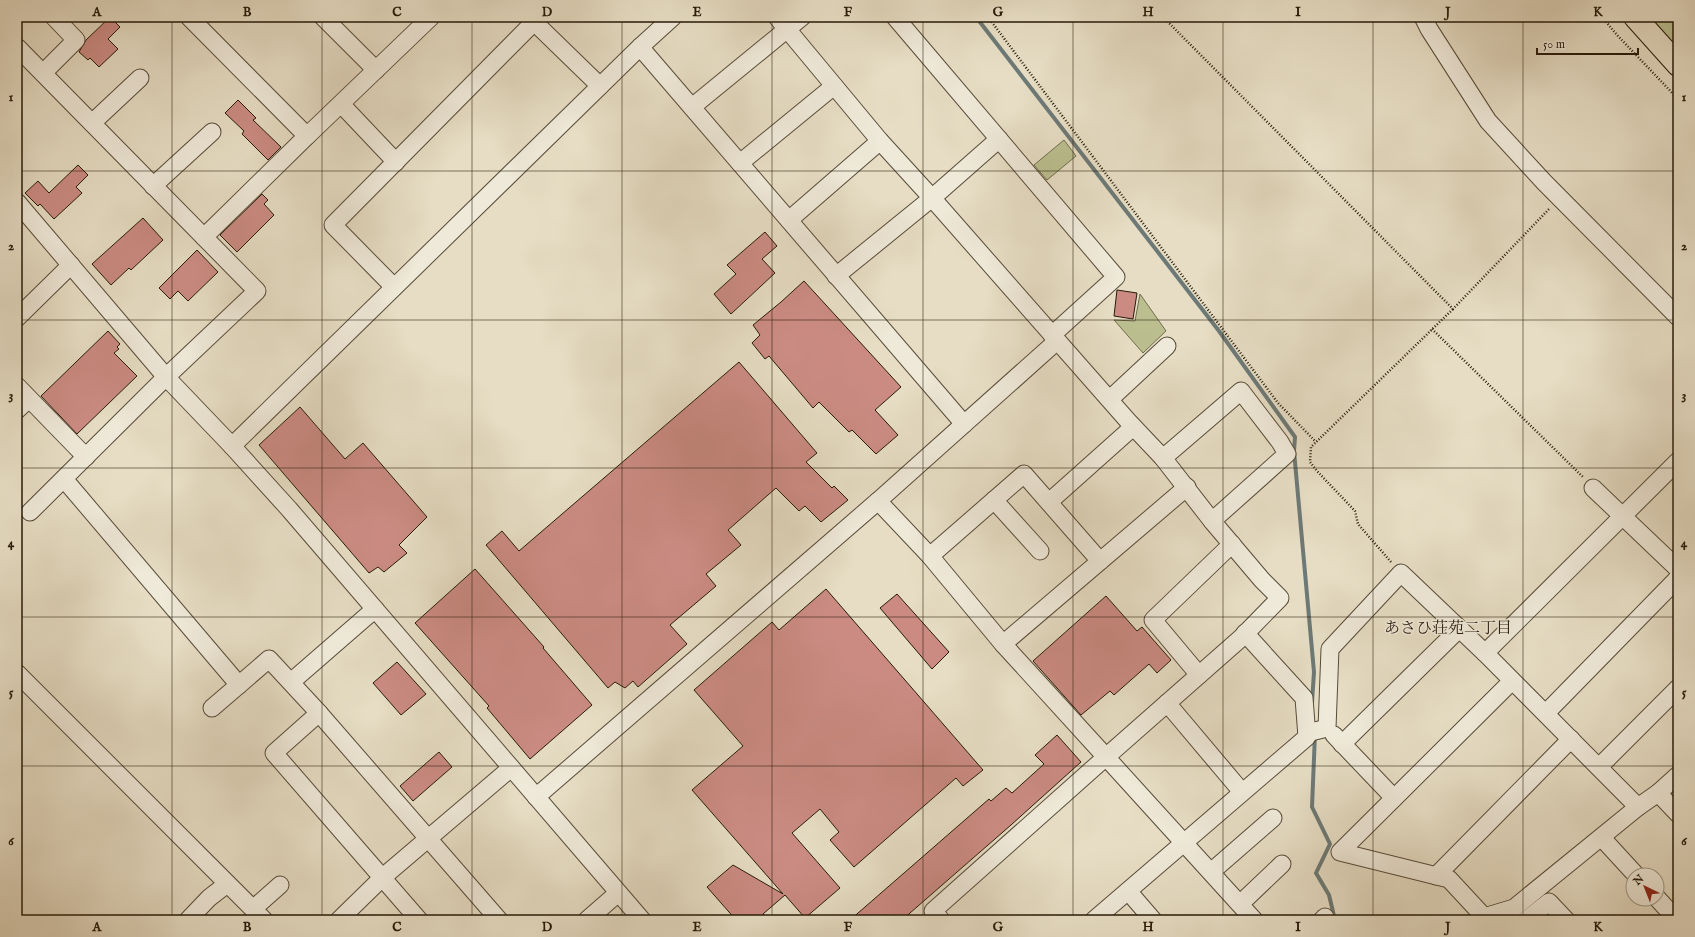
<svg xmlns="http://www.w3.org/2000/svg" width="1695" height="937" font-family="'IM FELL English','Noto Serif JP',serif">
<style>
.green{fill:#bbbf90;stroke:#716c4c}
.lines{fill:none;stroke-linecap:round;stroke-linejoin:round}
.stream{stroke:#6d7976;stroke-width:4}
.building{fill:#cb8b83;stroke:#271a09}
.minor-casing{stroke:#574b38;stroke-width:19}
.major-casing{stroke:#271a09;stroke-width:24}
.path{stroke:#271a09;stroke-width:2.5;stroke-dasharray:1 2;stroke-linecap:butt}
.minor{stroke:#efe9d9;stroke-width:17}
.major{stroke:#e6ddc4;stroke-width:22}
.grid{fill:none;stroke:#271a09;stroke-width:1;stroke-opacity:0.55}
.labels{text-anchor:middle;stroke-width:3;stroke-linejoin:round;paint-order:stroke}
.neighbourhood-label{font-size:16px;fill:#271a09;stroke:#efe9d9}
.neatline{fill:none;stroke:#271a09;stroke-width:1.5}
.grid-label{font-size:13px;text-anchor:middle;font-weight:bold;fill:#271a09}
</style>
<rect width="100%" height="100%" fill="#e6ddc4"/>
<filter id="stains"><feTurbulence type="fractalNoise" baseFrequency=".005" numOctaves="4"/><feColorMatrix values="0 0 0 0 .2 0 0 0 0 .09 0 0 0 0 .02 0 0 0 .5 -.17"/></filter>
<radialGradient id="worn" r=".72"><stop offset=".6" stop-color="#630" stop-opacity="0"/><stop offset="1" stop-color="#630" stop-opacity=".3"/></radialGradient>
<g class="green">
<polygon points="1648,17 1678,17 1678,50"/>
<polygon points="1064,140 1076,156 1047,180 1034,165"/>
<polygon points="1140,294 1166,331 1143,353 1114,320 1135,321"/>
</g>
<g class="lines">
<g class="stream">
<polyline points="976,17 1219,331 1295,437 1294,451 1314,672 1312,702"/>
<polyline points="1315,734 1312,807 1330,844 1316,873 1329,895 1335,920"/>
</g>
</g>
<g class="building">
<polygon points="110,17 120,27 108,39 118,49 99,67 90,58 88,60 79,52 86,40"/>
<polygon points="238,100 256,118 253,120 281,147 268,160 242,134 244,131 225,113"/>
<polygon points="78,165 88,175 76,187 82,193 54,219 40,204 38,206 25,193 38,181 49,193"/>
<polygon points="262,194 268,200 264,204 274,215 237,252 220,235"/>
<polygon points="143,218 163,240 131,270 129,268 111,285 92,264"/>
<polygon points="765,232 777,246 762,259 775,273 731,314 714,294 736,274 727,265"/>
<polygon points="197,250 218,272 188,301 178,291 170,299 159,288"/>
<polygon points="804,281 901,387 875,410 898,435 876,454 852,430 849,432 819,402 813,408 769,356 765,359 752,343 760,335 753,325 781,302"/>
<polygon points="1117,290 1137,293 1133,319 1114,316"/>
<polygon points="108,331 120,344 117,347 119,349 114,353 137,376 77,434 41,396"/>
<polygon points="739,362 817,453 806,462 832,488 834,486 848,500 821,522 805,506 799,511 776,488 728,530 741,545 706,574 716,586 670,625 687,644 638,687 633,681 625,688 615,682 608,688 486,545 502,531 519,551"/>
<polygon points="300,407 345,459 363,443 427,517 399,545 407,553 384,572 378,567 369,573 259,445"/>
<polygon points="475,569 544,647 543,648 592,705 530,759 487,708 489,706 415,623"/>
<polygon points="826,589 983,770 963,786 956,778 854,867 830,840 839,832 820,809 792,833 840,888 805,918 785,895 763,914 768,920 736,920 707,887 733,865 783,894 692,790 743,746 694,690 772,622 779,630"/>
<polygon points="897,594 949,652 932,669 880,608"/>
<polygon points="1106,596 1137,631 1142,627 1171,660 1157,673 1149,664 1114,695 1110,691 1081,715 1033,661"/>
<polygon points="397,662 426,694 401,715 373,683"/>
<polygon points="1057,735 1081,762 1011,825 902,920 850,920 989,799 991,801 1006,788 1012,793 1044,764 1035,755"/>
<polygon points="439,752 452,767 413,801 400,786"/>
</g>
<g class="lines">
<defs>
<g id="minor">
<polyline points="189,17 307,136 431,17"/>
<polyline points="323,17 376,70"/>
<polyline points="529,17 600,86"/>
<polyline points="777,17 880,141 932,198 1128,421 1163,458 1241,391 1280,442 1287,454 1212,521 1262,580 1280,598 1241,638 1106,757 1254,920"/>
<polyline points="895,17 1116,277 1052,335"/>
<polyline points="1423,17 1429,29 1488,121 1544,182 1678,317"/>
<polyline points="17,47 257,291 166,377 30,512"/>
<polyline points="640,47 964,424"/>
<polyline points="43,73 76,40 54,17"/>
<polyline points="341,104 396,162"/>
<polyline points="692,107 802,17"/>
<polyline points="92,123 140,78"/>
<polyline points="740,163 834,86"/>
<polyline points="153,186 212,132"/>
<polyline points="17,202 166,377 232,446 289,509 642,920"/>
<polyline points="789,220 880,141"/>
<polyline points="204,237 307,136"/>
<polyline points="836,276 932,198 999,139"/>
<polyline points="394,287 333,225 534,22"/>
<polyline points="17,318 71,265"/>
<polyline points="17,386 86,457"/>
<polyline points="1110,399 1167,346"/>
<polyline points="17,410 29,399"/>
<polyline points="232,446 640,47 673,17"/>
<polyline points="1163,458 1212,521"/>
<polyline points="64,479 239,685"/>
<polyline points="1593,488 1678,569"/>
<polyline points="994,500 1040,551"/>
<polyline points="1049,502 1133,427"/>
<polyline points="930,556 1024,474 1100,561"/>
<polyline points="1003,644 1187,487"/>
<polyline points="17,673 264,920"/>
<polyline points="1199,675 1153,620 1232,544"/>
<polyline points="291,682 375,609"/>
<polyline points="1167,703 1242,792"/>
<polyline points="212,708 269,659 319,713"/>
<polyline points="1546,713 1678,578"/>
<polyline points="1307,733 1327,728 1330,649 1401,573 1485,653"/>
<polyline points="1334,735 1394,798"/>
<polyline points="1342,744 1459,629"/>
<polyline points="1599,767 1678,688"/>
<polyline points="1658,793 1678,814"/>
<polyline points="536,797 878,501"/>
<polyline points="1638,807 1485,653 1678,461"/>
<polyline points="1602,838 1636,875"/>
<polyline points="1211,872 1273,818"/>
<polyline points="1436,876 1571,739"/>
<polyline points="1128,891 1153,920"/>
<polyline points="1657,898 1677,920"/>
<polyline points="1240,904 1282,864"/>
<polyline points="253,909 280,885"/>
<polyline points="1484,917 1514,908 1638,807 1658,793 1678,775"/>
<polyline points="188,920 209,898 227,884"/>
<polyline points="339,920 383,877 511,768"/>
<polyline points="419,920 274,753 319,713 499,920"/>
<polyline points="587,920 618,893"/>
<polyline points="941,920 933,911 1106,757 1003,644 930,556 878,501 1057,341"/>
<polyline points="1094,920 1307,737 1304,698 1245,633"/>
<polyline points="1322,920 1325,917"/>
<polyline points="1487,920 1449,879 1340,852 1512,681"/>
<polyline points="1526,920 1549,902 1566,920"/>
</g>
<polyline id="major" points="1635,17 1678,65"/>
</defs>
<use href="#minor" class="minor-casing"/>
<use href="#major" class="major-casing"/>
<g class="path">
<polyline points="988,17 1278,403 1316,442"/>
<polyline points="1163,17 1453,309 1550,208"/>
<polyline points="1602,17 1617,35 1678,99"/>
<polyline points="1432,329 1583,477"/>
<polyline points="1391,562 1358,524 1355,511 1317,471 1310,462 1311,447 1453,309"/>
</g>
<use href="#minor" class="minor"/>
<use href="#major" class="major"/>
</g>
<path class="grid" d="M172,17V920M322,17V920M472,17V920M622,17V920M772,17V920M923,17V920M1073,17V920M1223,17V920M1373,17V920M1523,17V920M17,171H1678M17,320H1678M17,468H1678M17,617H1678M17,766H1678"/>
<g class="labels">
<g class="neighbourhood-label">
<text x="1448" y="633">あさひ荘苑二丁目</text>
</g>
</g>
<rect width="1695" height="937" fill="none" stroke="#e6ddc4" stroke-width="44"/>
<g transform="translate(1645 887) rotate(317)"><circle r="19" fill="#efe9d9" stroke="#9f9686"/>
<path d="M0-3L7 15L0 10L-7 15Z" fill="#8f2418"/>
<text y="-6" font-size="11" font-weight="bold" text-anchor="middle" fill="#271a09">N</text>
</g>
<path d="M1537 48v6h101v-6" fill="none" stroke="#271a09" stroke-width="2"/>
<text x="1543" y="48" font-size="12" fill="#271a09" stroke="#efe9d9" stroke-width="3" paint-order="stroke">50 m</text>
<rect x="22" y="22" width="1651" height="893" class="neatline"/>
<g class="grid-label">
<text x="97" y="16">A</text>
<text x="247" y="16">B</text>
<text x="397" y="16">C</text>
<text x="547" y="16">D</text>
<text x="697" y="16">E</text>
<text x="848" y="16">F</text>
<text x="998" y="16">G</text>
<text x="1148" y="16">H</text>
<text x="1298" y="16">I</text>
<text x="1448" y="16">J</text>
<text x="1598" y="16">K</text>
<text x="11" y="101">1</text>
<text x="1684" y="101">1</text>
<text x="11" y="250">2</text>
<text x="1684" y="250">2</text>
<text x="11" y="399">3</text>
<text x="1684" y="399">3</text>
<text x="11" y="547">4</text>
<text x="1684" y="547">4</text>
<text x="11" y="696">5</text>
<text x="1684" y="696">5</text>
<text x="11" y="845">6</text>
<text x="1684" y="845">6</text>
<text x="97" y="931">A</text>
<text x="247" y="931">B</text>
<text x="397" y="931">C</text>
<text x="547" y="931">D</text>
<text x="697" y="931">E</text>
<text x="848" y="931">F</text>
<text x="998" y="931">G</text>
<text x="1148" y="931">H</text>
<text x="1298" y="931">I</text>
<text x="1448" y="931">J</text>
<text x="1598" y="931">K</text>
</g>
<rect width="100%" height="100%" filter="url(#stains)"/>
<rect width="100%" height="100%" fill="url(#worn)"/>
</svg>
